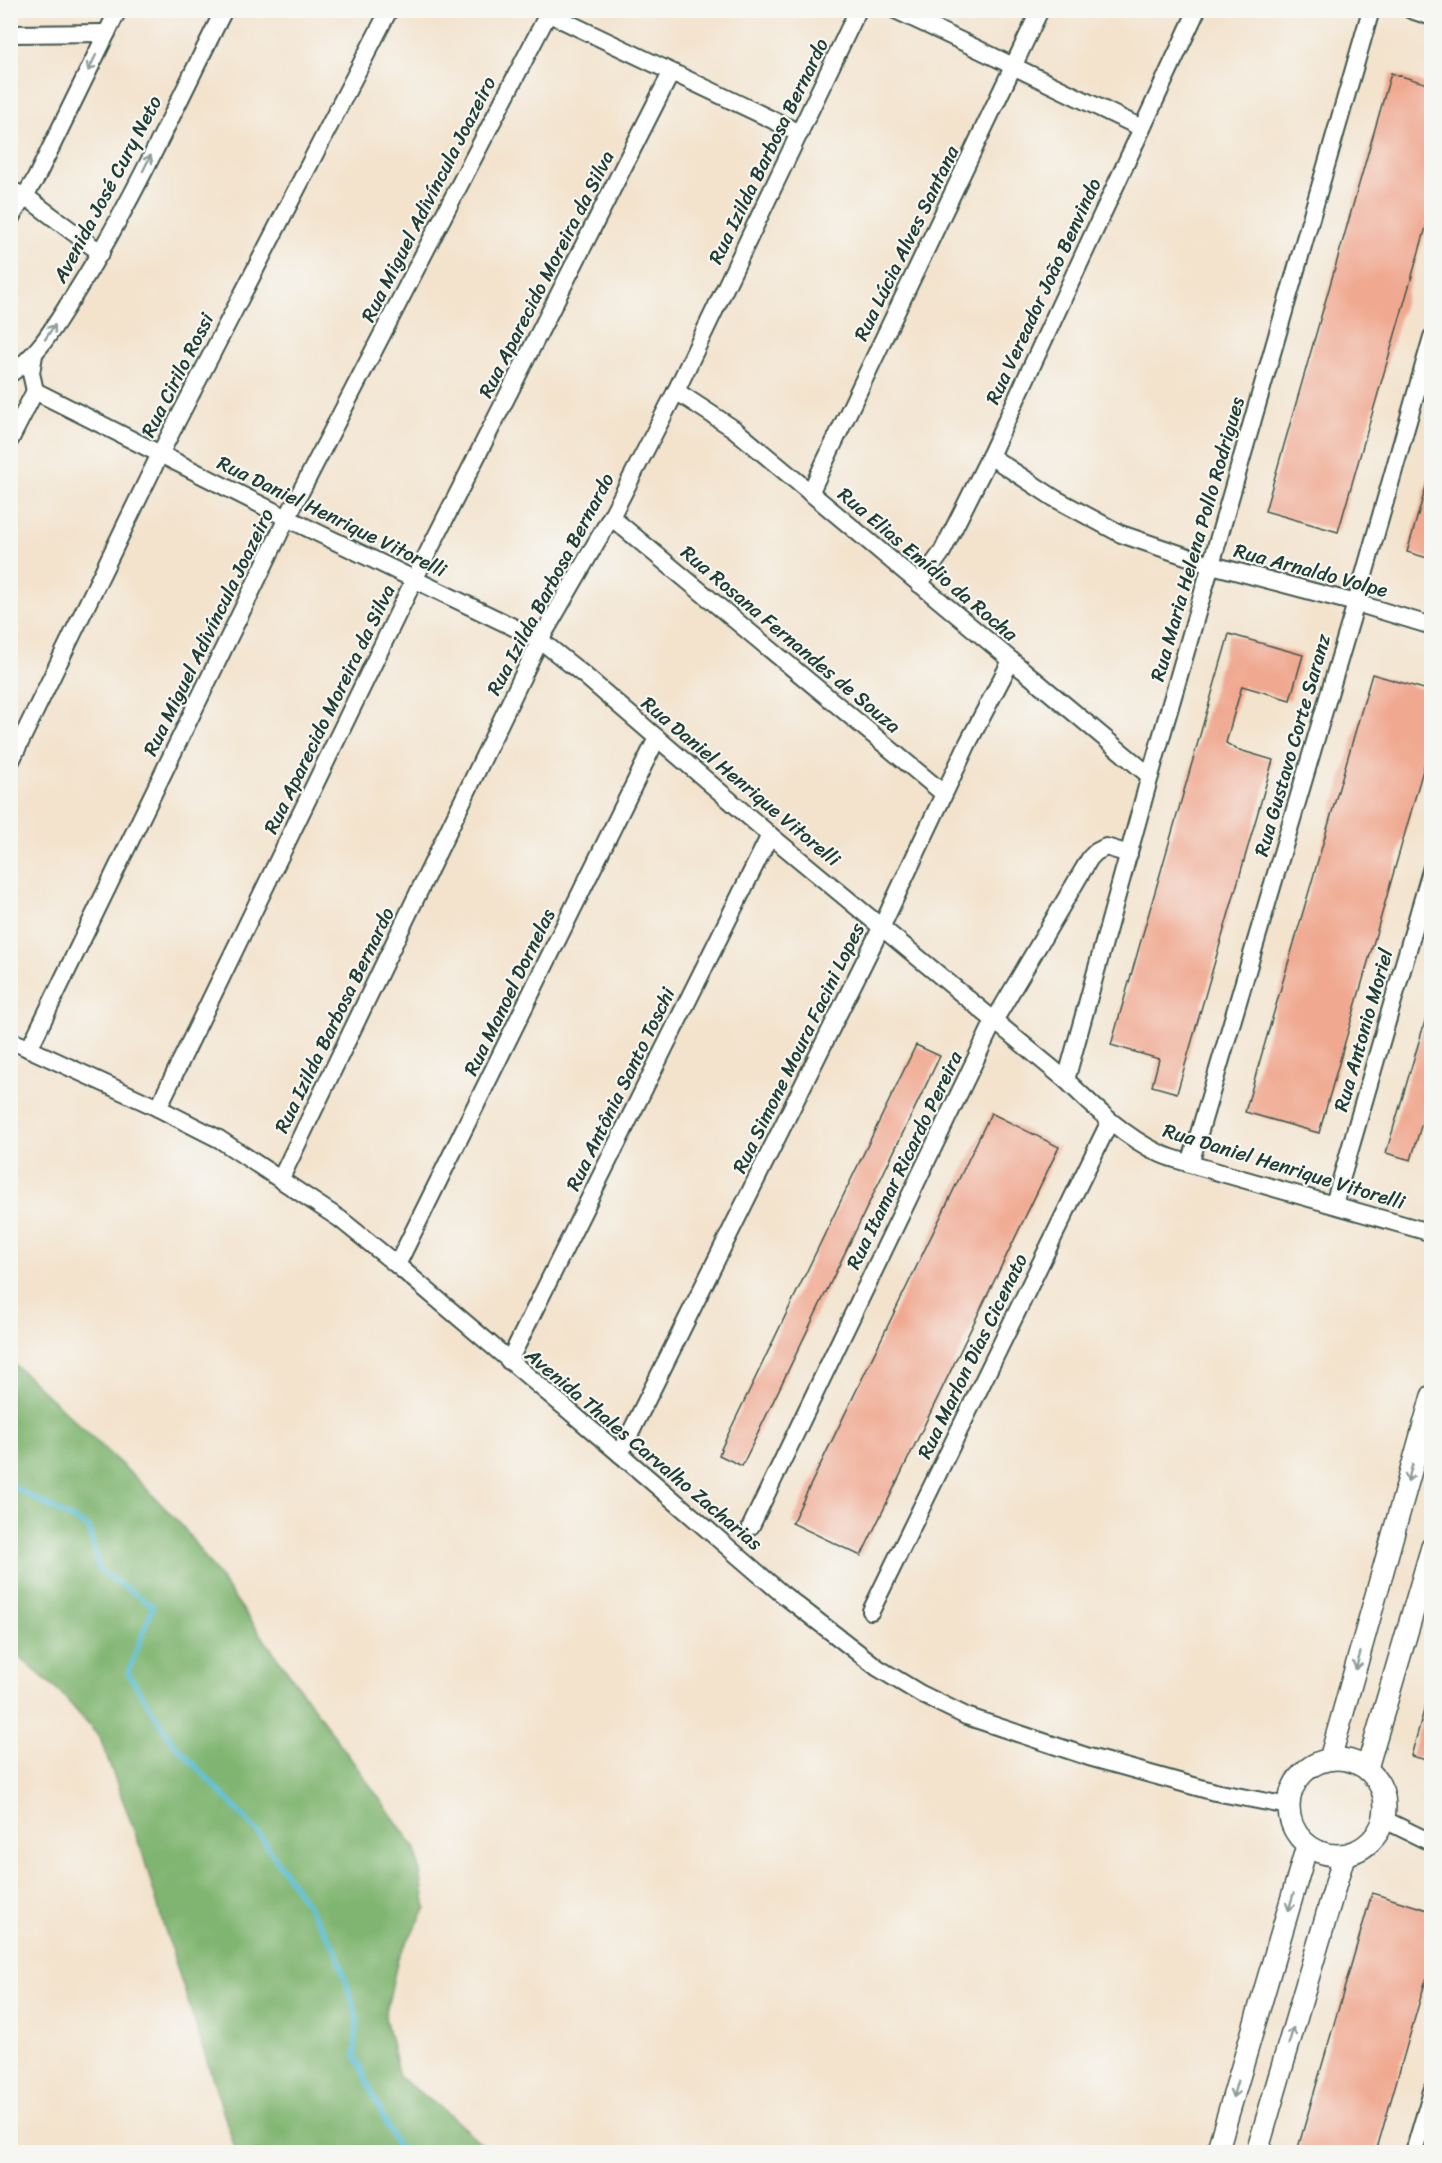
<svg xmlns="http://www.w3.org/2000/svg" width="1442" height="2163" font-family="Sriracha,sans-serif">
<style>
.forest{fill:#80b571;stroke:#507952;stroke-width:1.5}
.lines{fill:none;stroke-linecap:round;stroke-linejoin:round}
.stream{stroke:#5bbfd9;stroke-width:5}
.building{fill:#f0a890}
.minor-casing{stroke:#3f564b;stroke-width:20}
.tertiary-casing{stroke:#3f564b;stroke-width:24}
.minor{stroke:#fff;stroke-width:16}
.tertiary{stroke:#fff;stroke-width:21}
.oneway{stroke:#8f9e9a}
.labels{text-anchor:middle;stroke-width:4.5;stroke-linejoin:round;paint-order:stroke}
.street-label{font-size:20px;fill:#1f3d34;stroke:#f6f6f2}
</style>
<rect width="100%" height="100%" fill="#f6f6f2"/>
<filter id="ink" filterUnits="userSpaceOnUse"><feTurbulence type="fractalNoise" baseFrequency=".0167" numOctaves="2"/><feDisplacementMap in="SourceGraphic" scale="12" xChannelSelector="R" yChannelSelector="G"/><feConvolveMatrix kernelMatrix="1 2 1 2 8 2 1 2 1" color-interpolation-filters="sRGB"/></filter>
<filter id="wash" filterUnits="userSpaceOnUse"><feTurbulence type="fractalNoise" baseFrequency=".008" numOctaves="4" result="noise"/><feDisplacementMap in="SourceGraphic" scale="24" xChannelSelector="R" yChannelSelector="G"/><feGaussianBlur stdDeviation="1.35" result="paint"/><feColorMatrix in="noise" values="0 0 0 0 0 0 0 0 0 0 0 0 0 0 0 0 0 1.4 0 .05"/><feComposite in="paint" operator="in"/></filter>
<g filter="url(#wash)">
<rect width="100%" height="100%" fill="#f3e3cd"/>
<polygon class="forest" points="10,1360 142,1484 183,1527 416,1849 426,1908 398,1958 385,2017 399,2077 445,2111 491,2152 236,2152 162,1920 143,1855 100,1738 60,1692 11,1650"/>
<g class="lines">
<polyline class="stream" points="10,1485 89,1528 99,1570 153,1606 128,1673 172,1741 257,1831 335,1947 357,2016 355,2055 396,2145 406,2152"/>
</g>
<g id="blocks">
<g class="building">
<polygon points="1391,73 1431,85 1431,210 1338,532 1265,511"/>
<polygon points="1428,480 1431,480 1431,559 1407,552"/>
<polygon points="1229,634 1303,655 1290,700 1242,686 1235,710 1226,743 1236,749 1273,760 1177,1093 1152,1086 1159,1059 1111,1045"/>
<polygon points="1372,674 1431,691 1431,742 1319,1133 1245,1112"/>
<polygon points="1428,1011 1431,1012 1431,1092 1411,1160 1386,1153"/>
<polygon points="916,1045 940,1056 742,1466 719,1455 721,1449"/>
<polygon points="991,1113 1059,1147 861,1556 792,1523"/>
<polygon points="1427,1700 1431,1700 1431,1761 1411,1756"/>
<polygon points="1372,1893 1431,1911 1431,1962 1376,2152 1315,2152 1298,2148"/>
</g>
</g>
</g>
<g filter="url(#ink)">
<use href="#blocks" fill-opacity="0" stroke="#3f564b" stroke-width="1.5"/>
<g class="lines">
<defs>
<g id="minor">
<polyline points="541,10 800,133"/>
<path d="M895,10C978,48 1059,89 1142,128"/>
<polyline points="1411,10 1432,17"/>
<polyline points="10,34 107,33"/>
<polyline points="10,190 25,196 101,253"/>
<polyline points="10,219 36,178 118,10"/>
<path d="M34,355L31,373L35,391L287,518L540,640L584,675L770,835L1066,1080C1094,1107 1123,1136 1159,1153C1169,1158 1180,1160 1190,1164L1432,1233"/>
<path d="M10,374C39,355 55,325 73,297C131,206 175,107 224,10"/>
<polyline points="676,391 734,429 1150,776"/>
<polyline points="10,440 35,391"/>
<polyline points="990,456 1054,498 1121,534 1212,565 1356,603 1432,626"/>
<polyline points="810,493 1040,10"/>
<polyline points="611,517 943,793"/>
<polyline points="919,584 942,552 990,456 1197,10"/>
<polyline points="10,763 160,454 389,10"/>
<polyline points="10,1040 158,1108 219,1139 340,1219 397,1265 620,1454 781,1593 878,1668 921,1694 966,1716 1089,1757 1215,1792 1289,1806"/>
<polyline points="29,1049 287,518 548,14"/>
<polyline points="1066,1080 1150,776 1371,10"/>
<polyline points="158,1108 414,580 671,73"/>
<polyline points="1190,1164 1356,603 1432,337"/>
<polyline points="281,1178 540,640 611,517 676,391 858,10"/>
<polyline points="1334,1204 1432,867"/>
<polyline points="397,1265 657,738"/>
<polyline points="509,1361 770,835"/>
<polyline points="620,1454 882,926 968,743 1011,661"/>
<polyline points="751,1526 994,1021 1090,858 1096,852 1106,847 1129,854"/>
<polyline points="871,1611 1110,1121"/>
<polyline points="1385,1820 1432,1843"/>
<polyline points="1414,2152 1432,2091"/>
</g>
<g id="tertiary">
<circle cx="1337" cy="1807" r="48"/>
<polyline points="1330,1759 1432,1396"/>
<polyline points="1367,1768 1432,1547"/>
<polyline points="1217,2152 1307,1846"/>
<polyline points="1257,2152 1344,1856"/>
</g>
</defs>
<use href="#minor" class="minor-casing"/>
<use href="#tertiary" class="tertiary-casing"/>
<use href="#minor" class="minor"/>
<use href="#tertiary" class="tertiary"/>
</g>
<defs><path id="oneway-shaft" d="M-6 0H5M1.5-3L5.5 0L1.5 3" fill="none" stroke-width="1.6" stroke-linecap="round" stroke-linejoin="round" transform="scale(1.5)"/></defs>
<g class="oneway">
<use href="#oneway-shaft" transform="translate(92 63) rotate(116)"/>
<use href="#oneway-shaft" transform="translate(147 163) rotate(-63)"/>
<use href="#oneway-shaft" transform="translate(50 332) rotate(-56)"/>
<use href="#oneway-shaft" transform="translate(1410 1473) rotate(106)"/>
<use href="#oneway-shaft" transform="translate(1358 1661) rotate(106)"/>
<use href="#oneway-shaft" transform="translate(1291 1902) rotate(106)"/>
<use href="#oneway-shaft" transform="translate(1291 2036) rotate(-74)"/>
<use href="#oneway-shaft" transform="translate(1235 2089) rotate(106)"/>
</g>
</g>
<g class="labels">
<g class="street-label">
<text transform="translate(768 151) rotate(-64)" y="7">Rua Izilda Barbosa Bernardo</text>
<text transform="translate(107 189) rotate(-62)" y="7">Avenida José Cury Neto</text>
<text transform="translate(428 199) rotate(-63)" y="7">Rua Miguel Adivíncula Joazeiro</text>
<text transform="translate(906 243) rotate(-64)" y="7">Rua Lúcia Alves Santana</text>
<text transform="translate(546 274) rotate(-63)" y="7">Rua Aparecido Moreira da Silva</text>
<text transform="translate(1043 291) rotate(-65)" y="7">Rua Vereador João Benvindo</text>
<text transform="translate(177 375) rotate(-63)" y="7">Rua Cirilo Rossi</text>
<text transform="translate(332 516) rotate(26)" y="7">Rua Daniel Henrique Vitorelli</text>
<text transform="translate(1197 539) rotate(-74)" y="7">Rua Maria Helena Pollo Rodrigues</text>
<text transform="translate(928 564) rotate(40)" y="7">Rua Elias Emídio da Rocha</text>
<text transform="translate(1311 570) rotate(15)" y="7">Rua Arnaldo Volpe</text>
<text transform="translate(550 584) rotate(-62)" y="7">Rua Izilda Barbosa Bernardo</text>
<text transform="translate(208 632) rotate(-64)" y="7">Rua Miguel Adivíncula Joazeiro</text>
<text transform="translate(791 639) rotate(40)" y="7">Rua Rosana Fernandes de Souza</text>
<text transform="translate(329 709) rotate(-64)" y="7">Rua Aparecido Moreira da Silva</text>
<text transform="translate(1292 745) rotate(-74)" y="7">Rua Gustavo Corte Saranz</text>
<text transform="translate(741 781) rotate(40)" y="7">Rua Daniel Henrique Vitorelli</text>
<text transform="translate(509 992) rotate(-64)" y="7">Rua Manoel Dornelas</text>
<text transform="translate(334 1020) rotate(-64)" y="7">Rua Izilda Barbosa Bernardo</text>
<text transform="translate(1363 1030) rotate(-74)" y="7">Rua Antonio Moriel</text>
<text transform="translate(798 1048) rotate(-64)" y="7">Rua Simone Moura Facini Lopes</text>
<text transform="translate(620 1089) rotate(-64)" y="7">Rua Antônia Santo Toschi</text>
<text transform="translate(904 1160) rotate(-64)" y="7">Rua Itamar Ricardo Pereira</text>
<text transform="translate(1284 1166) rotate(17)" y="7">Rua Daniel Henrique Vitorelli</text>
<text transform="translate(972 1356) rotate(-64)" y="7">Rua Marlon Dias Cicenato</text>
<text transform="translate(644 1449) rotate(40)" y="7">Avenida Thales Carvalho Zacharias</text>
</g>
</g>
<rect width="1442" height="2163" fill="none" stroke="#f6f6f2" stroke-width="36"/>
</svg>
